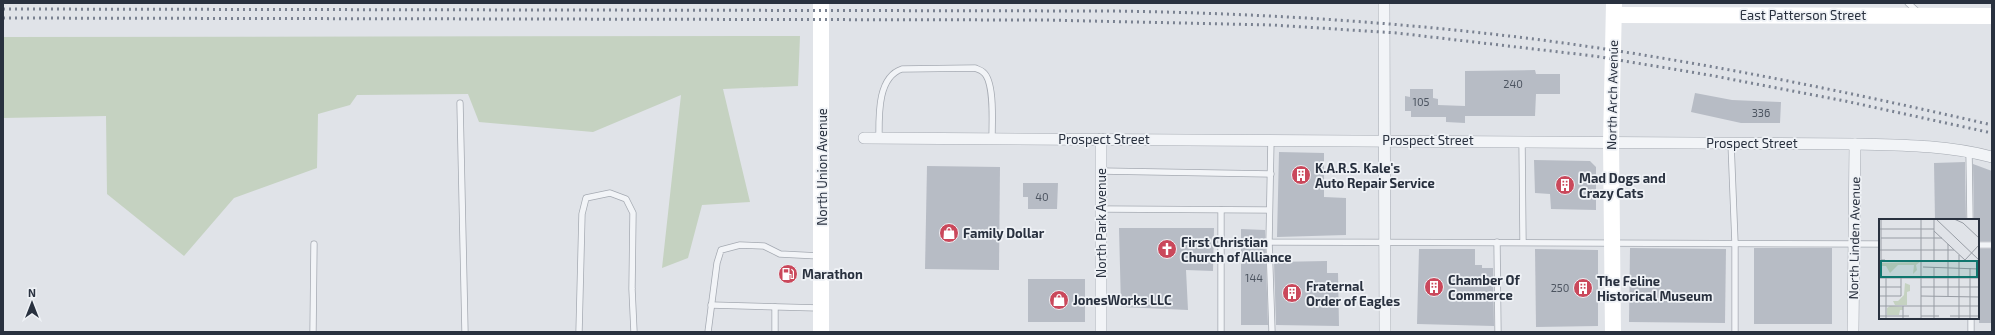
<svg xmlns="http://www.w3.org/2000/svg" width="1995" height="335" font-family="'Exo 2',sans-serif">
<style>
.green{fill:#c5d2c1}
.building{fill:#b7bcc5}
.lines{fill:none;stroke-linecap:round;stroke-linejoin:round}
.lane-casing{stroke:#a5aab2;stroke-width:7}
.street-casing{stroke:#a5aab2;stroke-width:12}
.lane{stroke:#f2f4f7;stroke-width:5.5}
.street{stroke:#f2f4f7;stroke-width:11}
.secondary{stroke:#fff;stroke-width:16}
.rail{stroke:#7a8291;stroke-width:3;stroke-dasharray:2 4;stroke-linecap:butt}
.labels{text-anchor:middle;stroke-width:3.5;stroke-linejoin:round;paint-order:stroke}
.number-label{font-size:11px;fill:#4c5460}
.street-label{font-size:13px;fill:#29313f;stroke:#eff2f6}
.poi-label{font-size:13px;font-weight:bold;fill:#29313f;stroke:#eff2f6;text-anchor:start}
.inset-road{fill:none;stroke:#979ca4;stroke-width:1}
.view{fill:#0f766e;fill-opacity:0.15;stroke:#0f766e;stroke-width:2}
.inset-edge{fill:none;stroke:#29313f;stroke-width:2}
</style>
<rect width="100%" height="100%" fill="#e0e3e8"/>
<polygon class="green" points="800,36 798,86 723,89 750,202 702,205 688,258 662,268 681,95 593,132 479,122 468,94 357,95 350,105 318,114 317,168 234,198 184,256 107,194 106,116 3,118 3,37"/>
<g class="building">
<polygon points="1535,70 1536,74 1560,74 1560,94 1536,94 1535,116 1465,116 1465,123 1446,122 1446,117 1411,117 1411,111 1405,111 1405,96 1410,97 1410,89 1433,89 1433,98 1438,99 1438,105 1465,106 1465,71"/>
<polygon points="1695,93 1732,100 1781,102 1780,123 1741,123 1691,112"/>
<polygon points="1279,152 1324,153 1324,197 1346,198 1346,235 1277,237"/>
<polygon points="1534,160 1590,161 1596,167 1596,210 1551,209 1550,194 1535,193"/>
<polygon points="1965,162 1966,220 1935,220 1934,163"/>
<polygon points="1973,164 1992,171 1992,241 1979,241 1979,220 1974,220"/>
<polygon points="927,166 1000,167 999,270 925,269"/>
<polygon points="1023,183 1058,183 1057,209 1028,209 1028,197 1023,197"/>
<polygon points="1119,228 1214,228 1213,271 1186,270 1188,310 1121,307"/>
<polygon points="1241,229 1265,230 1268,325 1241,325"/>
<polygon points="1630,248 1726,249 1725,323 1629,322"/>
<rect x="1754" y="248" width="78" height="76"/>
<polygon points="1419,249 1475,249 1475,265 1482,265 1482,268 1493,268 1494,326 1417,324"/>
<polygon points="1535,249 1598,250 1598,326 1536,327"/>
<rect x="1979" y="249" width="13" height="74"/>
<polygon points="1327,261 1327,273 1338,273 1339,326 1276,325 1274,262"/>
<rect x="1028" y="279" width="57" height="43"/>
</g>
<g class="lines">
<defs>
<g id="lane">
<polyline points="1908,3 1918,12"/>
<polyline points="460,103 465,332"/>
<path d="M879,138C879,117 877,77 902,69L975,68C977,69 981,70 983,72C995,81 992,124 992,138"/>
<polyline points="1271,139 1269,242 1880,244"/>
<polyline points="1522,141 1523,242"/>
<polyline points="1731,143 1735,243 1735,332"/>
<polyline points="1969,151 1970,220"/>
<polyline points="1101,171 1271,174"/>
<polyline points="1101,209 1269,210"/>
<polyline points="1221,210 1221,332"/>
<polyline points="1269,242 1272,332"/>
<polyline points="1497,242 1498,332"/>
<polyline points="1978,245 1992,245"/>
<polyline points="711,305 819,308"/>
<polyline points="775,307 775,332"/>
<polyline points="1971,318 1971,332"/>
<polyline points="313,332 314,244"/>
<polyline points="579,332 582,214 586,198 610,193 626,199 633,213 632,289 634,332"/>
<polyline points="708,332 717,263 721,250 740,245 764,246 780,254 819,256"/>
</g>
<g id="street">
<polyline points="1384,3 1385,332"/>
<path d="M864,138L1855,144C1901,145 1947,145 1992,157"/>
<polyline points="1101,332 1101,139"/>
<polyline points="1853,332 1855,144"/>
</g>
</defs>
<use href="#lane" class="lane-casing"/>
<use href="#street" class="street-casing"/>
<use href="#lane" class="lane"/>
<use href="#street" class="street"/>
<g class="secondary">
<polyline points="821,3 821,332"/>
<polyline points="1614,15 1992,16"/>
<polyline points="1613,332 1611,142 1614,3"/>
</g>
<g class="rail">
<path d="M3,9L1112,11C1258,13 1404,22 1549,41C1698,61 1845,91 1992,125"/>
<polyline points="3,18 1044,20 1273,25 1397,33 1594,56 1709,75 1845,101 1992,133"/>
</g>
</g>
<defs>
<symbol id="building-disc" viewBox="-11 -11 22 22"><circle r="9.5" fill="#ca485b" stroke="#eff2f6"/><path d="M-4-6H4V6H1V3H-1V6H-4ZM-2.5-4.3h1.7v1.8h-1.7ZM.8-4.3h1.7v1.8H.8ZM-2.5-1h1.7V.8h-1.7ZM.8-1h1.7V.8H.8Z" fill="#fff"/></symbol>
<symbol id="shop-disc" viewBox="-11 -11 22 22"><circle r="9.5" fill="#ca485b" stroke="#eff2f6"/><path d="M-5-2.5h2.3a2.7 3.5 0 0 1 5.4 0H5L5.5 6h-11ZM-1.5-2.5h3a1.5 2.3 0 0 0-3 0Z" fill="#fff"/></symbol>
<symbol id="church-disc" viewBox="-11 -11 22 22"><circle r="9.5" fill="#ca485b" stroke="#eff2f6"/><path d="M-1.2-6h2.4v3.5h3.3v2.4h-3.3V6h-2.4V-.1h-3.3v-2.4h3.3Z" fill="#fff"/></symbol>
<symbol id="fuel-disc" viewBox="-11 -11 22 22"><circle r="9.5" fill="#ca485b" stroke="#eff2f6"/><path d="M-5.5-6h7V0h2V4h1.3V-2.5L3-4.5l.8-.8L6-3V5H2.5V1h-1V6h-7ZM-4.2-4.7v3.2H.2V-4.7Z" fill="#fff"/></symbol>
</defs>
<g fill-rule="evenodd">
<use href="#building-disc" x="1290" y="164" width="22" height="22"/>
<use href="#building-disc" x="1554" y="174" width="22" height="22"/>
<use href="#shop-disc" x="938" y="222" width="22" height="22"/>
<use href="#church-disc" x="1156" y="238" width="22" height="22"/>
<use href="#fuel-disc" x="777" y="263" width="22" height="22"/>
<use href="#building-disc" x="1423" y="276" width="22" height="22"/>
<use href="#building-disc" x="1572" y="277" width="22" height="22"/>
<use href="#building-disc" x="1281" y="282" width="22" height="22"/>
<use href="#shop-disc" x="1048" y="289" width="22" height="22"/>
</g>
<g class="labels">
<g class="number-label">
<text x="1513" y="88">240</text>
<text x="1421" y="106">105</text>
<text x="1761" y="117">336</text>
<text x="1042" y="201">40</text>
<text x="1254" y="282">144</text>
<text x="1560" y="292">250</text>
</g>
<g class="street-label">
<text x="1803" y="20">East Patterson Street</text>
<text transform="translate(1612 95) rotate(-89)" y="5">North Arch Avenue</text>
<text x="1104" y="144">Prospect Street</text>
<text x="1428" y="145">Prospect Street</text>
<text x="1752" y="148">Prospect Street</text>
<text transform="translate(822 167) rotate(-90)" y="5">North Union Avenue</text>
<text transform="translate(1101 223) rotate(-90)" y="5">North Park Avenue</text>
<text transform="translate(1854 238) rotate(-89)" y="5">North Linden Avenue</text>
</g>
<g class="poi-label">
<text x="1315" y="173">K.A.R.S. Kale's<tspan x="1315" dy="15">Auto Repair Service</tspan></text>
<text x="1579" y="183">Mad Dogs and<tspan x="1579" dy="15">Crazy Cats</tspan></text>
<text x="963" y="238">Family Dollar</text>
<text x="1181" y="247">First Christian<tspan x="1181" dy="15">Church of Alliance</tspan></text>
<text x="802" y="279">Marathon</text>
<text x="1448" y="285">Chamber Of<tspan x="1448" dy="15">Commerce</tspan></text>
<text x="1597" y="286">The Feline<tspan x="1597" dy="15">Historical Museum</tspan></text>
<text x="1306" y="291">Fraternal<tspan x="1306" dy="15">Order of Eagles</tspan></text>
<text x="1073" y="305">JonesWorks LLC</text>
</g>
</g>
<g transform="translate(1879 219)">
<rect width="100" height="100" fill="#e0e3e8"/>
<path d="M41,43L37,46L38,51L34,55L35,46H19L11,54L7,47H0V44ZM26,64L31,66V72L28,73V86H16L14,82H19L25,76ZM11,87L24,88V91H21L20,96H8V89Z" fill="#c5d2c1"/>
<path class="inset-road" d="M2,0V41H6M57,0L100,41M75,0L84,4L100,19M0,10H55M55,12L87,42M2,19H63M0,31H75M55,41V0M86,41L100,26M80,42H100M44,48L100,50M0,59H100M0,68H22M42,68H100M0,77H22V59M42,77L100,78M69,77V25M0,87H100M24,87V100M0,97H30M42,97H60M71,97H100M7,100V59M42,100V0M55,100V48M80,100V36M91,100V49"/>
<path class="view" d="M2,42H98V58H2Z"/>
<rect width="100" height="100" class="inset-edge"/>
</g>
<rect width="1995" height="335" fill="none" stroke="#29313f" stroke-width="8"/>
<g transform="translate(32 303)" stroke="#eff2f6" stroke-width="3" paint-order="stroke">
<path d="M0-3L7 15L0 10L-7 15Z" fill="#29313f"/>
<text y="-6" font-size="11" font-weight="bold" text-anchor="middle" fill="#29313f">N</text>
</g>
</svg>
